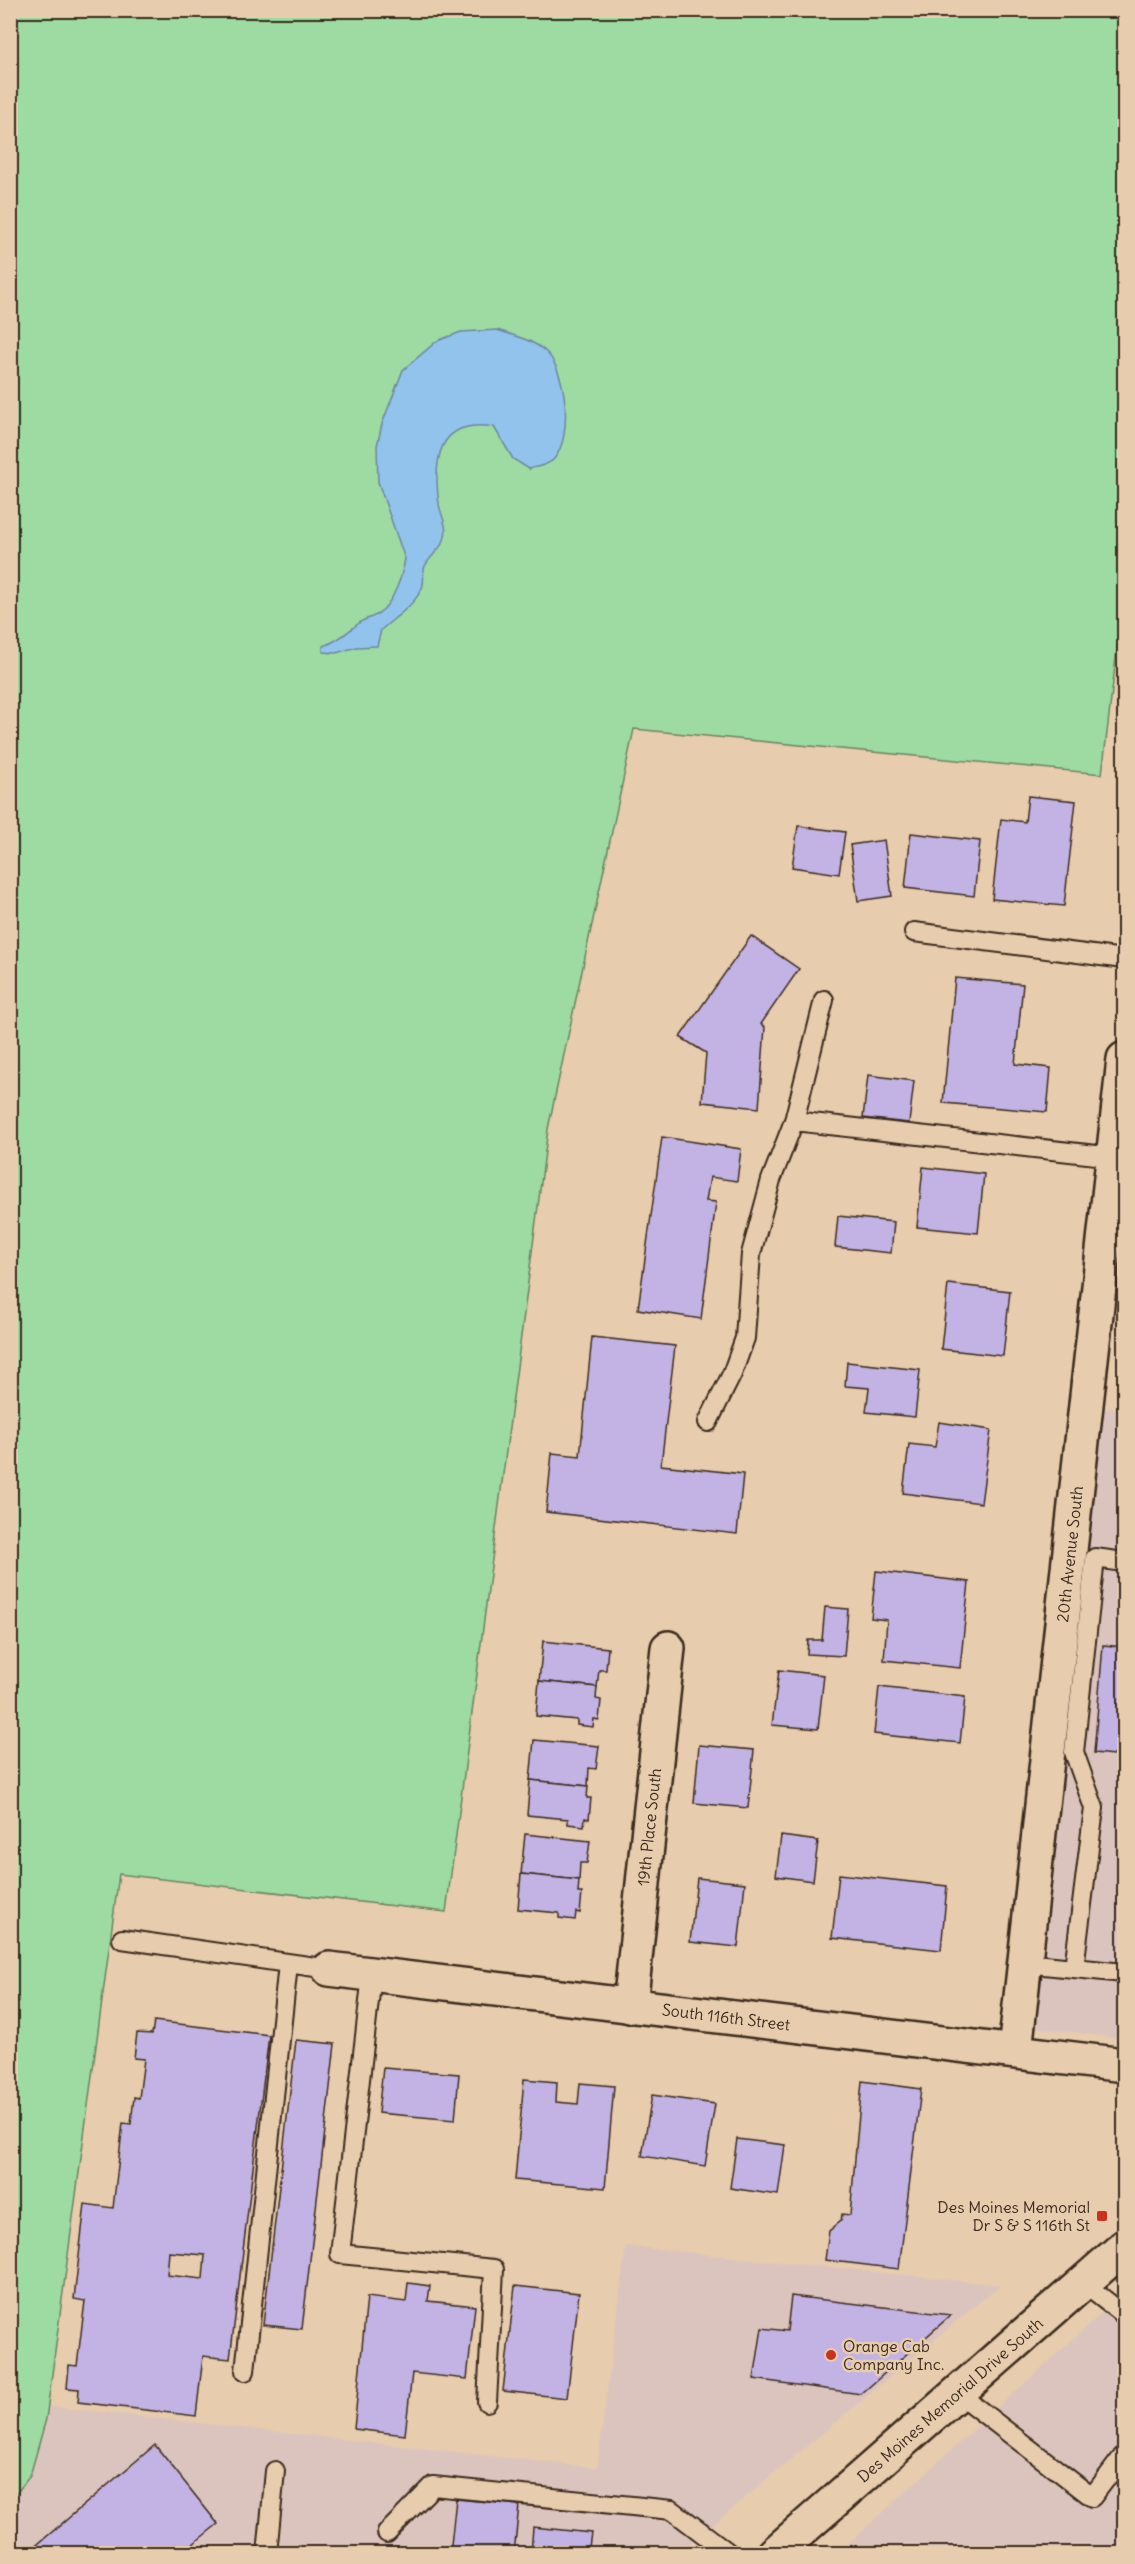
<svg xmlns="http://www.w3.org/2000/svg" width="1135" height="2564" font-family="Delius,sans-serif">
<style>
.built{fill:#dcc4be}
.green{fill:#9ddba3;stroke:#6c8260;stroke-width:1.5}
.water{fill:#91c3ed;stroke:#6f869a;stroke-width:1.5}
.building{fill:#c2b3e4;stroke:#3b2a1e;stroke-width:1.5;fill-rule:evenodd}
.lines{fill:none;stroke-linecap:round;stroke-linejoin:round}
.service-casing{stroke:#3b2a1e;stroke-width:22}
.minor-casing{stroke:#3b2a1e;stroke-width:38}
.secondary-casing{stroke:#3b2a1e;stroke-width:38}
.service{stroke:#e7ccae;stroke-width:18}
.minor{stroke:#e7ccae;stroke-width:33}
.secondary{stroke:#e7ccae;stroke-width:33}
.poi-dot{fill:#c8321e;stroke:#e7ccae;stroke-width:2}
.labels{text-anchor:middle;stroke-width:5;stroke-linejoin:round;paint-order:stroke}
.street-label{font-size:16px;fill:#3b2a1e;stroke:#e7ccae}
.poi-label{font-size:16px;fill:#3b2a1e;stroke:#e7ccae;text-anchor:end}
</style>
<rect width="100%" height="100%" fill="#e7ccae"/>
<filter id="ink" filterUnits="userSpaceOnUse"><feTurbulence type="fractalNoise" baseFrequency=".0167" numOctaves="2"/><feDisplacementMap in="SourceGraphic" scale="12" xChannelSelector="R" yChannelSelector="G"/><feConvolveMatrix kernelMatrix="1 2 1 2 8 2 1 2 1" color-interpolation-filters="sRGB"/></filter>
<g filter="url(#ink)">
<g class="built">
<polygon points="1102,1408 1124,1411 1124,2039 1034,2027"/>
<polygon points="626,2246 1000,2285 679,2553 11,2554 11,2500 30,2476 48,2406 597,2468"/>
<polygon points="1124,2293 1124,2553 838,2553"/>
</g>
<polygon class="green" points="11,11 1124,11 1124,591 1102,774 634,729 548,1129 446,1912 119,1874 46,2419 30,2476 11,2500"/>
<path class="water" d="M497,330C515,336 534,340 547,353C567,373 573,437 554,459C549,465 537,467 529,469L513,459L494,427C437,418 433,460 439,504C441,516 449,527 444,540C440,550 430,556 425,566C422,573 425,581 422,588C414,606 395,617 381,630L377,646L357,647L336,653L323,652V646C339,641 349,630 362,621C368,618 374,617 379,613C394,602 402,576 405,559L378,482L377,446L382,424L403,370L437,341L461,332Z"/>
<g class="building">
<polygon points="1028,796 1076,801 1064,906 992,899 1001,819 1025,822"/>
<polygon points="798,826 845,832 839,874 792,867"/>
<polygon points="911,833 980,841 974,896 905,888"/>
<polygon points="884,840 892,896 858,901 850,845"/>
<polygon points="751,936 799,969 761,1024 765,1027 759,1108 702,1102 706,1053 680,1037"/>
<polygon points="955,978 1023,984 1015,1064 1051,1068 1047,1112 943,1103"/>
<polygon points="868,1075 914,1081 909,1123 863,1118"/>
<polygon points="662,1137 741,1149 737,1181 710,1177 706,1201 716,1202 701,1319 638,1309"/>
<polygon points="923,1167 984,1174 978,1233 917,1227"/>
<polygon points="838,1216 894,1222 891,1253 835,1247"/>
<polygon points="948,1284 1010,1291 1003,1356 941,1349"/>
<polygon points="592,1337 675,1346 661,1465 743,1474 737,1534 546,1512 552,1453 580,1456"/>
<polygon points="847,1362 920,1370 915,1417 866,1412 869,1388 845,1386"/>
<polygon points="939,1422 991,1430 981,1503 903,1493 909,1444 935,1447"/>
<polygon points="876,1571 969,1582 960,1668 884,1660 887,1620 871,1618"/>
<polygon points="825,1607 848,1609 844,1656 807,1654 808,1640 822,1640"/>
<polygon points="543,1641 608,1648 606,1670 599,1670 597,1687 539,1681"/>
<polygon points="1103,1645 1124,1647 1124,1756 1094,1753"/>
<polygon points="779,1670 824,1675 818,1729 772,1725"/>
<polygon points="539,1681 597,1687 596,1699 601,1700 599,1720 594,1719 593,1727 577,1725 577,1720 536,1716"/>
<polygon points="879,1687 965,1697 960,1743 874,1734"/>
<polygon points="534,1740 599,1746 596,1769 589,1768 588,1786 530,1780"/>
<polygon points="699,1745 754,1750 748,1808 694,1803"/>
<polygon points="530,1780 588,1786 587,1798 591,1798 589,1819 585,1818 584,1826 568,1824 568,1819 527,1815"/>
<polygon points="525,1834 590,1841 587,1863 580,1863 579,1880 521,1874"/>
<polygon points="781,1836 818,1841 813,1881 776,1876"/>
<polygon points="521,1874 579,1880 578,1893 582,1893 580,1913 576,1912 575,1920 559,1918 559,1913 518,1909"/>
<polygon points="839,1874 947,1886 941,1950 832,1938"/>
<polygon points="697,1878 745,1883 738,1947 690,1942"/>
<path d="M154,2021L269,2035L230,2359L203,2356L196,2416L78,2402L79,2389L67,2388L69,2365L77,2366L85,2301L74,2299L85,2204L113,2208L123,2123L131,2124L134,2097L139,2098L144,2059L134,2058L137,2033L152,2034ZM169,2252L205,2255L203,2279L167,2275Z"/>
<polygon points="296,2040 335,2044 302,2329 263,2325"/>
<polygon points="383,2068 459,2074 455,2120 378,2113"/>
<polygon points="524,2079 557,2082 556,2102 578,2104 580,2083 614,2086 605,2188 515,2180"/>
<polygon points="862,2081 921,2089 899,2269 825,2260 829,2231 841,2221 842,2214 850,2215"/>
<polygon points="652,2095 715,2104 705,2166 642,2156"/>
<polygon points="737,2139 785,2145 778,2195 730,2188"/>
<polygon points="408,2283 430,2286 428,2301 475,2306 467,2379 412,2373 405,2435 354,2429 367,2297 406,2302"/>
<polygon points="515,2286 579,2293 567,2398 503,2391"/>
<polygon points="791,2296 951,2315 861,2394 754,2379 762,2328 787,2331"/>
<polygon points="155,2445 218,2524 193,2544 201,2554 26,2554"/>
<polygon points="456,2499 519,2505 514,2554 450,2554"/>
<polygon points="533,2527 591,2533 588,2554 531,2554"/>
</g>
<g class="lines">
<defs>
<g id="service">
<polyline points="914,932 1124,959"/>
<polyline points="794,1121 824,1000"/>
<polyline points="708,1422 732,1374 745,1338 751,1254 771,1180 794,1121 1114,1157"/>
<polyline points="122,1939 329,1969"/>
<polyline points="1024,1963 1124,1973"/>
<polyline points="1074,1968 1094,1808 1074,1752 1095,1558 1124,1562"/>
<polyline points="372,1975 340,2254 494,2269 487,2402"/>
<polyline points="1083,2283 1124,2315"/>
<polyline points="245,2371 288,1964"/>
<polyline points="956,2392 1092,2497 1124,2455"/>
<polyline points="387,2533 433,2486 672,2510 730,2554"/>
<polyline points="267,2554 275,2471"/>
</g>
<g id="minor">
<path id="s1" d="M329,1969L1124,2065"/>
<path id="s2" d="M630,2006L668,1648"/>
<path id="s3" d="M1015,2051L1124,1059"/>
</g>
<g id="secondary">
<path id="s4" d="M774,2554L1124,2247"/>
</g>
</defs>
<use href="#service" class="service-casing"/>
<use href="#minor" class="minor-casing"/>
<use href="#secondary" class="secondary-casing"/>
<use href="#service" class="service"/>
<use href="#minor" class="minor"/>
<use href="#secondary" class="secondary"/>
</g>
</g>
<g class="poi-dot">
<rect x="1096" y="2210" width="12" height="12" rx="3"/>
<circle cx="831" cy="2355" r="6"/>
</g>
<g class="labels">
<g class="street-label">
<text dy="6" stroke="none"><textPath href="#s3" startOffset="500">20th Avenue South</textPath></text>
<text dy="6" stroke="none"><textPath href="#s2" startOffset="180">19th Place South</textPath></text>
<text dy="6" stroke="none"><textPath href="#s1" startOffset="400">South 116th Street</textPath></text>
<text dy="6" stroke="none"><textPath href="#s4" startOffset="234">Des Moines Memorial Drive South</textPath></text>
</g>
<g class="poi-label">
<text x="1090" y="2213">Des Moines Memorial<tspan x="1090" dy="18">Dr S &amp; S 116th St</tspan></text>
<text x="843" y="2352" text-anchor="start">Orange Cab<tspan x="843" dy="18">Company Inc.</tspan></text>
</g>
</g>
<rect width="1135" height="2564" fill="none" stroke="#e7ccae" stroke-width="36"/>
<rect x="18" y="18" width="1099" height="2528" fill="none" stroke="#3b2a1e" stroke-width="2" filter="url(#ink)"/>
</svg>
